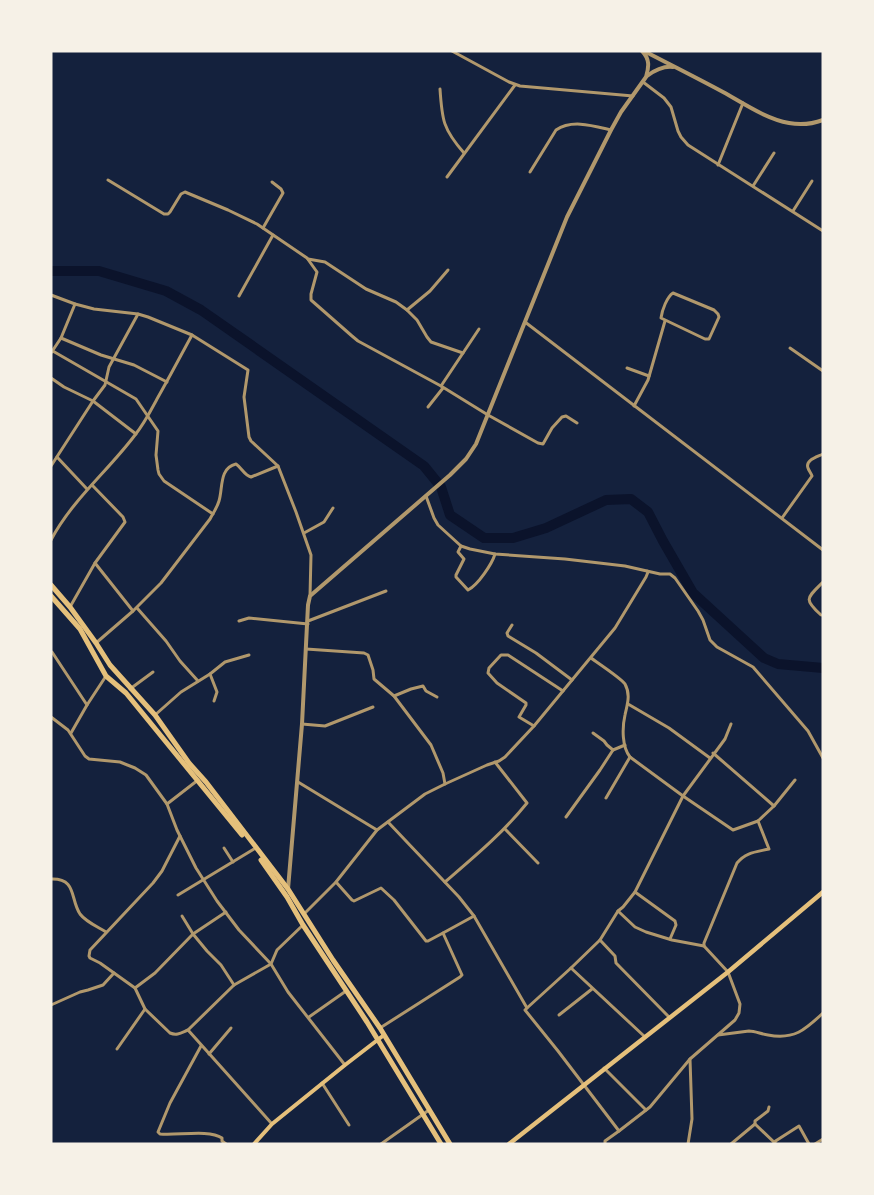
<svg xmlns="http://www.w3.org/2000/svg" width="874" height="1195" font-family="'Alegreya Sans',sans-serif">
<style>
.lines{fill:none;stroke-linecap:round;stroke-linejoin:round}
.river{stroke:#0b132b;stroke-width:10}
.minor{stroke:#b1986c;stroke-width:3}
.tertiary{stroke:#b1986c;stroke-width:4}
.secondary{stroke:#e5c07b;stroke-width:4}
.primary{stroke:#e5c07b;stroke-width:4.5}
.trunk{stroke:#e5c07b;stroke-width:5}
</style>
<rect width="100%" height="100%" fill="#14213d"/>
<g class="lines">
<polyline class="river" points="51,271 99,271 166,291 201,310 424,466 441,487 450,515 484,538 513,538 546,528 606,500 631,499 648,512 663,541 693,593 764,658 778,664 823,668"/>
<g class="minor">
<polyline points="452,51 509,82 520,86 633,96"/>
<polyline points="643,82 664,98 671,107 678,131 681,137 688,145 823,231"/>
<path d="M440,89C442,120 443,129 464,153"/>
<polyline points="718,165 743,103"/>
<path d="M530,172L556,130C572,119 594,126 611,130"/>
<polyline points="447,177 515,85"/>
<polyline points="108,180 164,214 168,214 170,212 181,194 185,192 228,210 257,224 307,258 317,272 311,294 311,300 352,336 358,341 441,386 488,415 538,443 543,444 552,428 562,417 566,416 577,423"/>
<polyline points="753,186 774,153"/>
<polyline points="793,211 812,181"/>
<polyline points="263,228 283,193 281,189 272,182"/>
<polyline points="308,259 325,262 366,289 396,302 407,310 417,320 427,337 431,342 463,353"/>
<path d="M673,293L714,310L718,314L719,317L709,339H705L661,318C662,310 667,297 673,293Z"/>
<polyline points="51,295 75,304 94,309 138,314 148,317 192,335 248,370 244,397 249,437 251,441 278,466 296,512 311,555 310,596"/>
<polyline points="239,296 273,235"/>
<polyline points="407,310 430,291 448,270"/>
<polyline points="525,322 823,550"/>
<polyline points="61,338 101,355 134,365 167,382"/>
<polyline points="790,348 823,371"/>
<polyline points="51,350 136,399 158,431 156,455 158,470 159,474 164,481 213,514"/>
<polyline points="51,353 61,338 75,304"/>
<polyline points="627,368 649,376"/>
<polyline points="51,378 64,387 93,401 136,434"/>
<polyline points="441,386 479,329"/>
<polyline points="634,406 648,380 665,321"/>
<polyline points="428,407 443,388"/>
<polyline points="57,457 87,489"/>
<polyline points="51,466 93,401 105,385 109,367 138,314"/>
<polyline points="426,496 434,518 438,525 461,546 470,549 495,554 565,559 625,566 660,574 670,574 675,578 698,611 703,620 710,640 717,647 753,667 808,731 823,758"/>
<path d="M782,518L812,476C811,473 809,471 808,468C805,460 817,457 823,454"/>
<polyline points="304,533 324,522 333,508"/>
<path d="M51,540C72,500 108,471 135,435C144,424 150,412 157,399C169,378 180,357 192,335"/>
<path d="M461,546L458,552L464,559L456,575V577L468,590C478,585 492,564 495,554"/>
<polyline points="95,563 133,611"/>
<polyline points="70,607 95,563 125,522 123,517 92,485"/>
<polyline points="137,608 166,641 180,661 198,681"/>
<path d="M821,615C803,599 807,598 823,582"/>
<polyline points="239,621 249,618 308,624"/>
<polyline points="308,621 386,591"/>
<polyline points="512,625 507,633 508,636 536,653 572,680"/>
<path d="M96,643L133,611L161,583L210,519C213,513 217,508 219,501C223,488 219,468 236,464C242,468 244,475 251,477L278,466"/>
<polyline points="306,649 364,653 368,655 373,670 374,679 394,696 431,745 443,773 445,784"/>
<polyline points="52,652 87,705"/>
<polyline points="210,674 217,692 214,701"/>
<polyline points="130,689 153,672"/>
<polyline points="394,696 411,689 423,686 426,691 437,697"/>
<polyline points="628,704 669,728 710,758"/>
<polyline points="155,715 181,692 210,674 225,662 249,655"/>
<polyline points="51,717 68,730 85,756 89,759 120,762 135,768 146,775 167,804 177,830 196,868 217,901 239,930 271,964 288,992 345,1065"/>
<polyline points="302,724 325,726 373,707"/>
<polyline points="731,724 725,739 683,796 733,830 758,821 774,806 795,780"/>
<polyline points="534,726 519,717 526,705 526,703 497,683 488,673 489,668 501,655 508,655 563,691"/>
<polyline points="71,733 87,705 106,676"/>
<polyline points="593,733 604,741 607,745 613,750 625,745"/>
<polyline points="713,753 774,806"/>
<polyline points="298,782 377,830"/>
<polyline points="606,798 630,757"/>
<polyline points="167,804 198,780"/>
<polyline points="566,817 600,770 613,750"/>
<polyline points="388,822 459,897 474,916 527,1008 525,1010 558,1051 619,1131 605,1141 605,1144"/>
<polyline points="505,829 538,863"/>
<polyline points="224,848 233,862"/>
<path d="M51,879C77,878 70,899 80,914C86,922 98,927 106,932"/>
<polyline points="336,882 352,900 354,901 381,888 394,900 426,941 428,941 443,933"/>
<path d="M445,882C474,857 503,833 527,803L495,762"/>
<polyline points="635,892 675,921 676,925 670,939"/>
<polyline points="178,895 254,849"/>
<polyline points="618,911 635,927 646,932 672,940 704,946 728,972 740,1004 739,1013 735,1020 690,1059 692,1119 688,1144"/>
<polyline points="304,914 336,882 377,830 425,794 445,784 487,765 499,761 505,757 534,726 615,628 646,577 648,572 647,571"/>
<polyline points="182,916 193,934 207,951 221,965 234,985"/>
<polyline points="600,940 615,956 616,963 669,1017"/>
<path d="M704,946V943L737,863C746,852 756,852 769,849L758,821"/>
<path d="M571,968L600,940L618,911L623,907L635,892L683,796L630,757C622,747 622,728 625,715C627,705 631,695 625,684C622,679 598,663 591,658"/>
<polyline points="114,973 100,963 90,958 89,956 90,950 153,883 162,871 180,836"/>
<polyline points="135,988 155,973 193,934 226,912"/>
<path d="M51,1005L80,992L88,990L103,985L114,973L135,988L145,1009L170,1033C177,1036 181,1033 188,1030L234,985L271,964L277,950L303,925"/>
<polyline points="527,1008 571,968 644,1036"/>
<polyline points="559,1015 592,989"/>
<polyline points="309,1017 346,991"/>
<polyline points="380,1028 460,977 462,975 443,933 474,916"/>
<polyline points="188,1030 272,1124"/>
<path d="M718,1035L749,1031C755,1031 761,1034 768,1035C794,1040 805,1030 823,1013"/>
<path d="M201,1046L170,1103L158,1132L160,1134C176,1136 209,1129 222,1138V1141L226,1144"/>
<polyline points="117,1049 145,1009"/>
<polyline points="209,1054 231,1028"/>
<polyline points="604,1068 646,1110"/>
<polyline points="322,1083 349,1125"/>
<polyline points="755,1124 776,1144"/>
<polyline points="619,1131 650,1107 690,1059"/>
<polyline points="774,1142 799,1126 809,1144"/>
<polyline points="381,1144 429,1110"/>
<polyline points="731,1144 755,1124 755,1121 768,1111 769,1107"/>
<polyline points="815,1144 823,1139"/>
</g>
<g class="tertiary">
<path d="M644,51C671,65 697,78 723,92C743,103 766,119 789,123C800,125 812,124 823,120"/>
<path d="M647,76C655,70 664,66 673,67"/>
<path d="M288,889L302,724L308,605L310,596L450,475L466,459L476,444L567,217L611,130L621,112L646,77C649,67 650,59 642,51"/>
</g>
<polyline class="secondary" points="254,1144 272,1124 345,1065 384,1035"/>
<polyline class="primary" points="509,1144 728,972 823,892"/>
<g class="trunk">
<polyline points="51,585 70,607 96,643 110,665 155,715 189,763 206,782 288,889 333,960 380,1028 450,1144"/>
<polyline points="51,596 80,629 106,676 126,693 242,835"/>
<polyline points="261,860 287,897 303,925 367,1022 441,1144"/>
</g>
</g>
<rect width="874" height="1195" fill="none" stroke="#f6f1e7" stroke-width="105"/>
</svg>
